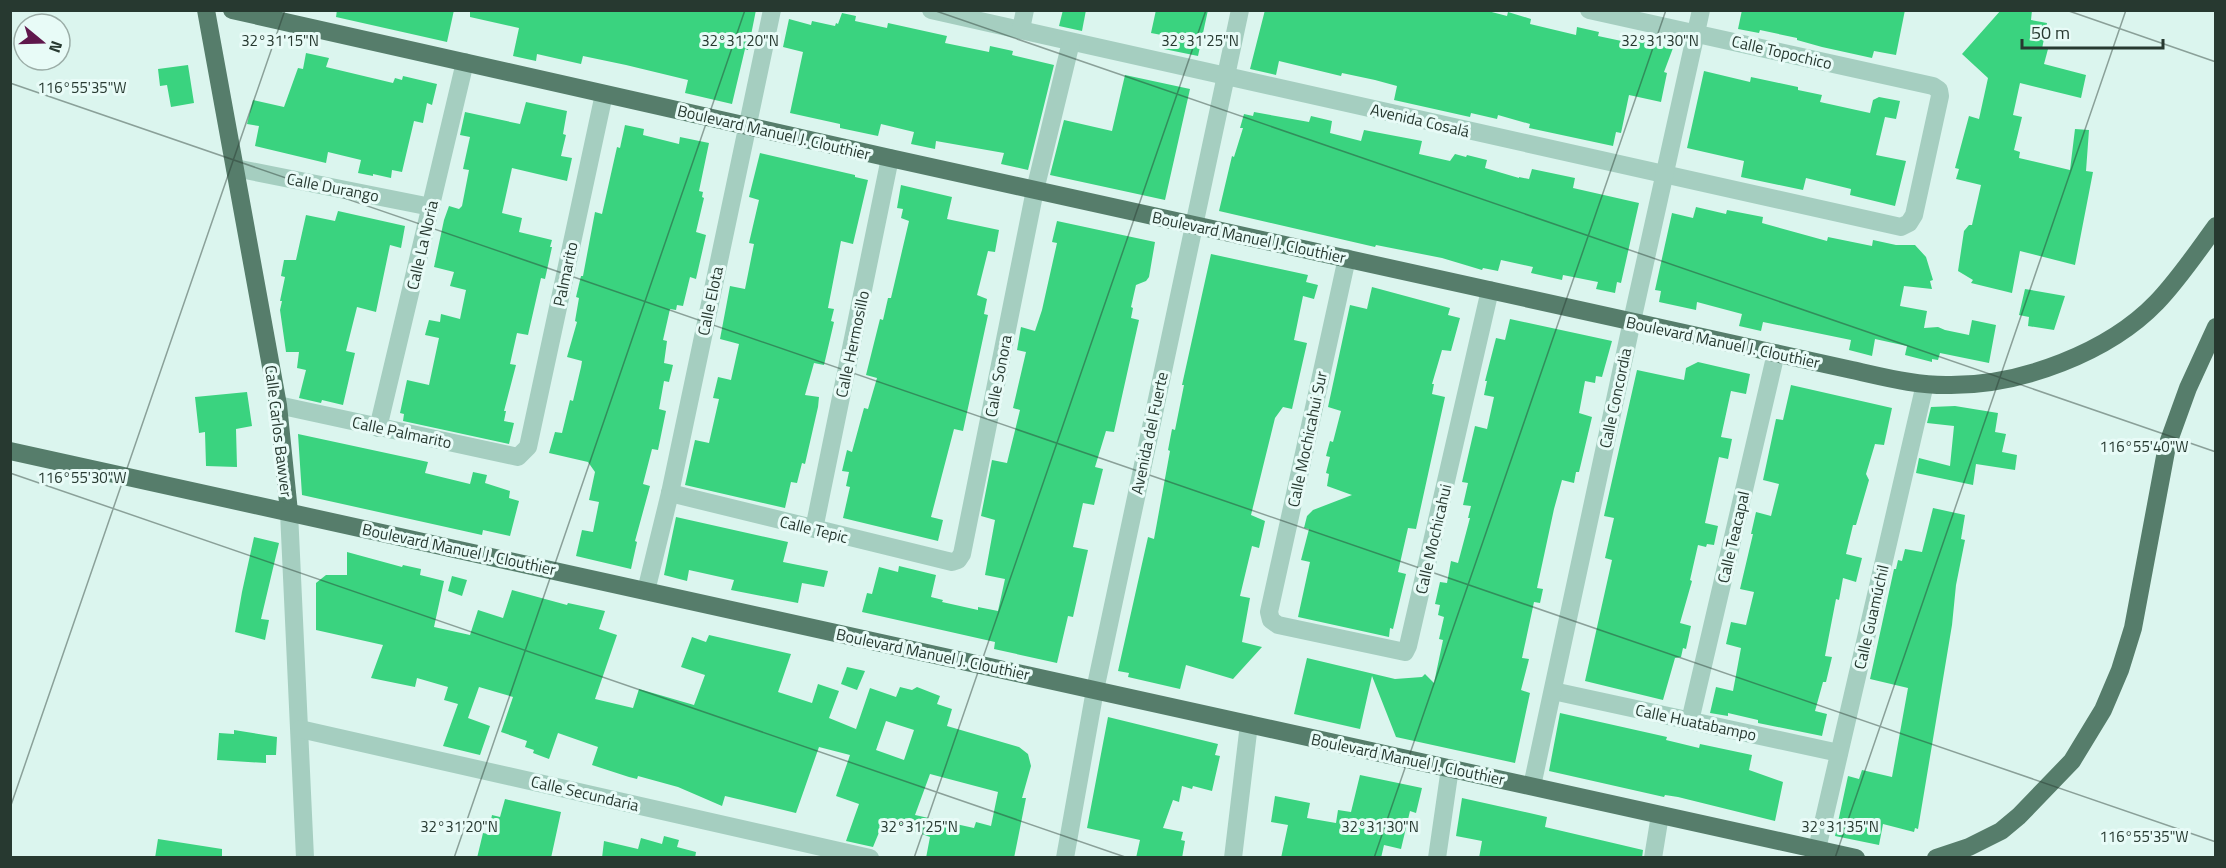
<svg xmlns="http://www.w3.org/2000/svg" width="2226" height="868" font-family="'Titillium Web',sans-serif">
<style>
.building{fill:#3ad37f;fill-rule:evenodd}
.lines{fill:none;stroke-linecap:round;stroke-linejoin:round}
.minor{stroke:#a5cec0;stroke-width:18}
.major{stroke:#567d6b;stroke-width:18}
.ticks{fill:none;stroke:#273930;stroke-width:1.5;stroke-opacity:0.45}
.labels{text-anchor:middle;stroke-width:6;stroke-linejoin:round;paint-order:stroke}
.street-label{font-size:16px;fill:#273930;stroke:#e8fbf7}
.ticks-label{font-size:15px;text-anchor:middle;fill:#273930;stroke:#e8fbf7;stroke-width:6;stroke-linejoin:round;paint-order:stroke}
</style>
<rect width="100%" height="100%" fill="#dbf5ee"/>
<g class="building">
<polygon points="337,10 454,10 447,42 336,17"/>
<polygon points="470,10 756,10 748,50 745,49 732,104 685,93 688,80 626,65 583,56 581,64 537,54 536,61 513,56 519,28 470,17"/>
<polygon points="1063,10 1086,10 1082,31 1059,26"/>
<polygon points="1156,10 1208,10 1198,56 1164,49 1167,36 1151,33"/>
<polygon points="1265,10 1484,10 1507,16 1508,12 1531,19 1530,24 1576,35 1577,27 1599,32 1598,36 1631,43 1632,39 1673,48 1664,72 1667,73 1661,102 1629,95 1621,133 1616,132 1613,146 1529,128 1530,124 1498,115 1497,119 1471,113 1470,117 1394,100 1397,86 1375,80 1342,73 1341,76 1279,61 1276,75 1250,69"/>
<polygon points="1742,10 1905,10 1896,55 1874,51 1872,58 1822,47 1797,40 1797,38 1760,30 1759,33 1738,29"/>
<polygon points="2001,10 2032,10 2031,20 2047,23 2042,49 2048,49 2044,64 2086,75 2081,98 2020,83 2013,115 2022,117 2014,150 2020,152 2019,158 2070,170 2075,129 2089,130 2086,171 2093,172 2075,265 2020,251 2012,293 1971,283 1973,280 1958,271 1964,231 1969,225 1972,225 1981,185 1956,179 1959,169 1955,168 1969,116 1979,119 1988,78 1962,54"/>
<polygon points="842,13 856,16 855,21 887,28 888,23 947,36 945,43 989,52 990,46 1013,51 1012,55 1054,65 1028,170 1001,164 1004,153 936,141 935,149 911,144 914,132 881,124 878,136 840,128 840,124 790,113 803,52 783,47 789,19 811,25 812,21 835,26 836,23 838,24"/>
<polygon points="306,53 329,58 326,67 393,83 395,78 402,80 403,76 437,84 432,105 427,103 423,123 414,121 402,172 392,170 391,178 373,174 373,176 358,173 361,160 328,152 326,163 255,146 259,126 247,124 253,100 284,107 298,68 303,69"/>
<polygon points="188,65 194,103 171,107 167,85 160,86 158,69"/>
<polygon points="1704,71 1750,82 1751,77 1798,87 1798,90 1822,95 1820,102 1870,113 1873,100 1879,97 1900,101 1896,119 1885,117 1876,155 1906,161 1895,206 1850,195 1851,189 1806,178 1803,190 1741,177 1744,161 1687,148"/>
<polygon points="1125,75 1190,89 1165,200 1050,175 1064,120 1112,131"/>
<polygon points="526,102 567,111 563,134 566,135 561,156 572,158 567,181 512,168 502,213 522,218 519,232 552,240 550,247 552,247 545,279 541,278 528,335 517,333 510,364 516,365 504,411 506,411 504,421 514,423 509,444 403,421 404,414 400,413 407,380 429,385 439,338 425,335 429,320 440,322 441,314 460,319 466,290 450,286 454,272 434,267 444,220 449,206 459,209 462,206 469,170 463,169 470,137 460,135 465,112 520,124"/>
<polygon points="1254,112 1309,122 1311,116 1332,121 1330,133 1361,141 1364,130 1422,141 1419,154 1450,161 1455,154 1466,157 1467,155 1487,160 1485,168 1519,178 1519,177 1529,179 1532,169 1575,178 1573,188 1639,203 1621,283 1617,282 1615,293 1596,289 1598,282 1563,275 1562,280 1531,273 1533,267 1501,260 1498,271 1483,268 1482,270 1442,258 1376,245 1375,247 1219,211 1232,156 1234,157 1243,128 1240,128 1244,114 1253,116"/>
<polygon points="625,125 644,129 643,135 679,144 680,137 709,143 699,191 703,192 702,197 704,198 696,232 706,235 696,279 690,277 683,306 677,305 676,310 670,309 663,340 667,341 664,363 673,365 669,382 664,381 659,409 666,411 658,450 652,449 643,484 650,486 635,541 637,542 631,569 576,556 582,530 593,532 599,502 589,500 595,472 588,462 549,453 555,432 562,433 570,400 573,401 581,367 582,361 567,357 577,322 575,321 579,298 576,297 581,276 583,276 595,212 602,214 617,147 620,148"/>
<polygon points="760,153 855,175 855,177 868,180 853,244 841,241 828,308 834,309 831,321 834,322 824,365 814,363 805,395 819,397 818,407 805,464 802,463 797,483 791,482 785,508 685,485 695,440 709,443 719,399 713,398 718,377 731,380 739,344 720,339 730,286 745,289 754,244 749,243 759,200 749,197"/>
<polygon points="901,185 952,197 947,219 999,230 995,252 988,251 977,295 987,299 984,314 988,315 963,431 954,429 931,517 943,520 938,541 843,518 850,487 846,486 849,472 842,471 847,450 852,452 864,408 868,409 877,378 866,375 880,319 883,320 888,298 891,298 909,221 901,218 903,209 897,208"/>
<polygon points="1696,207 1726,214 1727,210 1763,217 1762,223 1827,241 1828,237 1872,246 1873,240 1896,245 1915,245 1926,257 1933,280 1930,281 1932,289 1904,286 1900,306 1927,311 1924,328 1938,327 1945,330 1969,335 1972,320 1996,325 1989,363 1940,353 1938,360 1932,359 1932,362 1905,355 1907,346 1875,339 1872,356 1849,350 1851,340 1763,322 1761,331 1739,326 1742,314 1697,302 1696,310 1659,302 1661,291 1655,290 1672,213 1693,218"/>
<polygon points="338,211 405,226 401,248 390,245 376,312 357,307 346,351 355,353 343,405 322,400 321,403 299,398 306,370 297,368 299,352 286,352 280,310 282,301 280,301 285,277 281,276 284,260 296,260 306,215 335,221"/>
<polygon points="1057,221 1155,242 1149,277 1146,281 1136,285 1131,307 1133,308 1131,318 1139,320 1114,432 1106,431 1095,467 1103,469 1094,505 1083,503 1073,547 1088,550 1073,617 1068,616 1057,663 994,649 995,642 862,612 867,593 872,594 879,567 898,572 899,566 936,575 931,597 943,600 942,602 978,610 978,607 998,611 1005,579 985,575 995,520 981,516 992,460 1007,463 1020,410 1013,408 1026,352 1017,350 1021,327 1035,331 1042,310 1057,243 1052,242"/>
<polygon points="1211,254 1308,275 1306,282 1318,285 1314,299 1303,296 1294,340 1307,343 1292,409 1283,407 1275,418 1251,515 1265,521 1259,548 1252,546 1240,596 1250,598 1242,642 1262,647 1233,679 1186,665 1180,689 1128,677 1129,673 1118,671 1148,537 1154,539 1170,451 1168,450 1172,429 1175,430 1184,385 1182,385"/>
<polygon points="1372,287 1450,308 1448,315 1460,318 1451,351 1442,350 1432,384 1434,384 1432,394 1445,397 1416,529 1408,528 1398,572 1406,574 1393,629 1390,628 1389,637 1298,617 1310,562 1301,560 1309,529 1304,528 1307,516 1313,510 1352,495 1327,486 1329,474 1326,473 1330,457 1326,456 1330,441 1333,442 1341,411 1328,407 1350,305 1367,309"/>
<polygon points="2025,289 2065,296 2054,330 2028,326 2029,317 2019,315"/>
<polygon points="1510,319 1612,341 1602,377 1596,376 1595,383 1585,381 1579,413 1592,417 1579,472 1576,472 1574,483 1562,480 1554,509 1537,588 1543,589 1540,603 1534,602 1522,658 1529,659 1521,690 1530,693 1515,763 1396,737 1372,676 1360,729 1294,714 1307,658 1395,679 1422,677 1425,674 1434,683 1443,640 1439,639 1444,617 1438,615 1440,605 1435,604 1440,582 1447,583 1451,561 1458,563 1470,518 1468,518 1471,506 1463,505 1468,483 1462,482 1475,426 1487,429 1494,397 1484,395 1487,381 1485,381 1496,338 1505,340"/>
<polygon points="1698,362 1750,374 1746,394 1731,391 1721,437 1732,439 1728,459 1719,457 1705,523 1718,526 1714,545 1707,544 1706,547 1698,545 1690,580 1692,581 1680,623 1691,626 1686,649 1683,648 1681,657 1675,658 1663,700 1585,681 1612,560 1605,558 1614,518 1604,516 1637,370 1684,380 1686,368"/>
<polygon points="1791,385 1892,408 1884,445 1875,444 1866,474 1869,480 1856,525 1853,525 1846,554 1862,558 1856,582 1843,578 1839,600 1836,599 1825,656 1832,657 1826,682 1823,682 1815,711 1827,714 1822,736 1758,723 1758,720 1728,713 1728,716 1710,713 1716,687 1733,691 1741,648 1726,644 1731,622 1746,625 1754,592 1740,589 1753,534 1751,534 1756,512 1771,516 1779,484 1763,480 1776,419 1783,420"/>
<polygon points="247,392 252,426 236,429 237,467 206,466 205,432 199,433 195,397"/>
<polygon points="1955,406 1998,413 1995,432 2006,434 2002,452 2017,455 2015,470 1976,464 1973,485 1916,473 1919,458 1950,466 1954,426 1927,423 1931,407"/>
<polygon points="298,434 428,462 425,473 470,484 473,472 487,475 485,483 510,491 509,498 519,501 510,536 483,530 482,535 302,495"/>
<polygon points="1933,508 1965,515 1961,539 1965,540 1956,585 1952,625 1918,829 1915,828 1914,832 1883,824 1879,845 1835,836 1848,776 1859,779 1862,770 1892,777 1908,688 1870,679 1894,569 1896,569 1898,560 1902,561 1905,549 1922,552"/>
<polygon points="676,517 788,542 783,562 828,571 824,587 802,583 798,603 731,590 734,580 689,570 687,581 664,575"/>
<polygon points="254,537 279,543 261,619 269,620 265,640 235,632 242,592"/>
<path d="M347,552L402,567L403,565L421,569L420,575L444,581L434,627L470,635L478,610L503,618L512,590L567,605L568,603L605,611L599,629L617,635L595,699L633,708L639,689L694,705L705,675L681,667L692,637L706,642L709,635L791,654L778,692L812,703L818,684L839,691L829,718L856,729L870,688L896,697L900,687L912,690L917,687L940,696L937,704L952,709L947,726L1019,747L1028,754L1031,766L1022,798H1026L1014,858H926L930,837L892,823L888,833L880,830L873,847L846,841L859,804L836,796L850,755L819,747L796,813L725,796L722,806L678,787L638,776L637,779L629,777L592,765L598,747L558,733L549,759L533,753L534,750L525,747L527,741L501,732L513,697L479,687L468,718L490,726L480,755L443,746L458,704L444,700L448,687L417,678L415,687L371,678L383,645L316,630V583L326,575H347ZM886,721L914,730L904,760L876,750ZM930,774L998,792L991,826L976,822L974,828L915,815Z"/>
<polygon points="452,576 467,580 462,596 448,591"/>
<polygon points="847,667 865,671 857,690 841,684"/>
<polygon points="1560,713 1667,737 1666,740 1699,748 1700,744 1752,755 1749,770 1783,782 1775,821 1678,797 1665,795 1664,797 1549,771"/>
<polygon points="1108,717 1218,744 1215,755 1220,756 1212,791 1193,786 1192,789 1182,786 1179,802 1173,800 1163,828 1183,832 1181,840 1185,841 1182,858 1136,858 1140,840 1087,828"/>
<polygon points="234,730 277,737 276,755 266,755 266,763 217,760 219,733 234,734"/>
<polygon points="1360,775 1422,788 1416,813 1410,811 1401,849 1384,845 1381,858 1281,858 1288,825 1271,822 1275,796 1310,803 1307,818 1336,823 1338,810 1351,812"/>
<polygon points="1462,798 1547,817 1545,827 1643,850 1642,858 1479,858 1482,841 1456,836"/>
<polygon points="505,799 561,812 551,858 477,858 483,833 488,834 492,815 500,817"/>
<polygon points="664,836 679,840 677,847 696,852 695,858 602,858 604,841 638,849 641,838 662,844"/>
<polygon points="158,839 222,849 222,858 155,858"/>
</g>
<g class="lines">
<g class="minor">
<polyline points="931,10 1901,227 1909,223 1914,215 1940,96 1939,90 1933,86 1589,10"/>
<polyline points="1021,29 1025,10"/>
<polyline points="235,168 431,207"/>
<polyline points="1347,258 1269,612 1271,620 1278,625 1405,652 1408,646 1490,290"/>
<polyline points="278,405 518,457 528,447 604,94"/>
<polyline points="378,428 465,62"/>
<polyline points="670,493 952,562 958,560 962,554 1035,190 1071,42"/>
<polyline points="289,512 305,858"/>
<polyline points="814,529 890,158"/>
<polyline points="646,591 670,493 772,10"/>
<polyline points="1553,691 1839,753"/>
<polyline points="1690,721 1776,353"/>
<polyline points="300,729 870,858"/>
<polyline points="1532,786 1632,321 1701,10"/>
<polyline points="1817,849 1925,384"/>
<polyline points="1065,858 1095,690 1240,10"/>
<polyline points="1233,858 1249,724"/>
<polyline points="1437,858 1450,768"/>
<polyline points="1653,858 1660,815"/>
</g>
<g class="major">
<polyline points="206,10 278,405 289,512"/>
<path d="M232,10L890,158L1852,370C1884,377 1917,386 1951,385C2021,385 2108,353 2157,302C2179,279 2197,252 2216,226"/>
<polyline points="10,451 1856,858"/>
<polyline points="1936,858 1969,847 2001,831 2019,816 2072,761 2103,710 2120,670 2133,628 2167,446 2188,388 2216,327"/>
</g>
</g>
<path class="ticks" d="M933,10L2216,452M2066,10L2216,62M10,83L2216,842M10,473L1128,858M10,808L285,10M454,858L745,10M914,858L1206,10M1374,858L1666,10M1835,858L2126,10"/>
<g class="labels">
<g class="street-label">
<text transform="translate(1782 52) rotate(13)" y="6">Calle Topochico</text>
<text transform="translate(1420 120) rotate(13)" y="6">Avenida Cosalá</text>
<text transform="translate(774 132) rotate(13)" y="6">Boulevard Manuel J. Clouthier</text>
<text transform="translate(333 187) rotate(11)" y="6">Calle Durango</text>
<text transform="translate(1249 237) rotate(12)" y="6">Boulevard Manuel J. Clouthier</text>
<text transform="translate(422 245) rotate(-77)" y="6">Calle La Noria</text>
<text transform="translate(565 274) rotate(-78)" y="6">Palmarito</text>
<text transform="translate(710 301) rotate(-78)" y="6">Calle Elota</text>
<text transform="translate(1723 342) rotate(12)" y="6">Boulevard Manuel J. Clouthier</text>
<text transform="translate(852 344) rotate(-78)" y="6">Calle Hermosillo</text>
<text transform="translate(998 376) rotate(-79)" y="6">Calle Sonora</text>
<text transform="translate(1615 398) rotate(-78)" y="6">Calle Concordia</text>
<text transform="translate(279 431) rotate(83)" y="6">Calle Carlos Bawver</text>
<text transform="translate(402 432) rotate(12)" y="6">Calle Palmarito</text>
<text transform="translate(1149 433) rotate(-78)" y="6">Avenida del Fuerte</text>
<text transform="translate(1307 439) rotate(-78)" y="6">Calle Mochicahui Sur</text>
<text transform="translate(814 529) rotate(14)" y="6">Calle Tepic</text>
<text transform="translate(1733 537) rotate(-77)" y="6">Calle Teacapal</text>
<text transform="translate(1433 539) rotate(-77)" y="6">Calle Mochicahui</text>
<text transform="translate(459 549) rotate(12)" y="6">Boulevard Manuel J. Clouthier</text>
<text transform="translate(1871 617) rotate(-77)" y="6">Calle Guamúchil</text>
<text transform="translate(933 654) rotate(12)" y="6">Boulevard Manuel J. Clouthier</text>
<text transform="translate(1696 722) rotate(12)" y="6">Calle Huatabampo</text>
<text transform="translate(1408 759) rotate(12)" y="6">Boulevard Manuel J. Clouthier</text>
<text transform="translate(585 793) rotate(13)" y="6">Calle Secundaria</text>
</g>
</g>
<g class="ticks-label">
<text x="280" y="46">32°31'15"N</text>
<text x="740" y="46">32°31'20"N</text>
<text x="1200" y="46">32°31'25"N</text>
<text x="1660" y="46">32°31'30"N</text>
<text x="82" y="93">116°55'35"W</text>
<text x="2144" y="452">116°55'40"W</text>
<text x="82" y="483">116°55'30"W</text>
<text x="459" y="832">32°31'20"N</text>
<text x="919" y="832">32°31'25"N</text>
<text x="1380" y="832">32°31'30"N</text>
<text x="1840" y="832">32°31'35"N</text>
<text x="2144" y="842">116°55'35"W</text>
</g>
<rect width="2226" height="868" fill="none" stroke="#273930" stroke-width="24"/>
<g transform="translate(42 42) rotate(109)"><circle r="28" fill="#e8fbf7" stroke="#9bada7" stroke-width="1.5"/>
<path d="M0-4.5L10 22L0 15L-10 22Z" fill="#5f184c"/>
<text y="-9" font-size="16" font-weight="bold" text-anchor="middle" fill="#273930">N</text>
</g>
<path d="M2022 39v9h141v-9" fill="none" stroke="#273930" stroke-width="3"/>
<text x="2031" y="39" font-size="18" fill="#273930" stroke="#e8fbf7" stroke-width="4.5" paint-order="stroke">50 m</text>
</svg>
